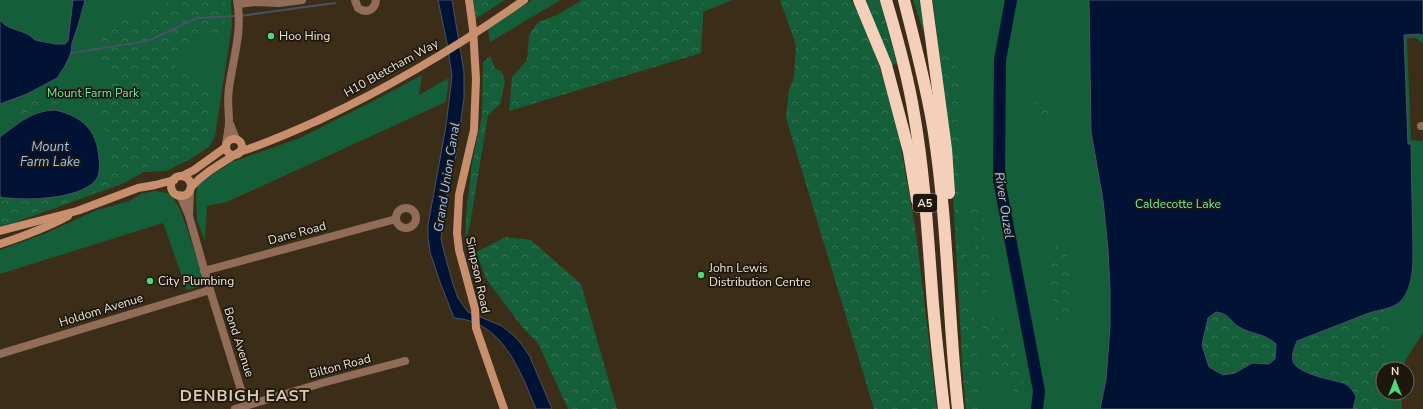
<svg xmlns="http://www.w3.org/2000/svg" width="1423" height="409" font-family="'Nunito Sans',sans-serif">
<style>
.green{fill:#145e39}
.forest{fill:url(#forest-crowns)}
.water{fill:#001335;stroke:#485266;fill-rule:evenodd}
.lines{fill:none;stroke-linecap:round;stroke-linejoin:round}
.stream{stroke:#485266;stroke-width:2}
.river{stroke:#001335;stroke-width:12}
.street{stroke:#916d59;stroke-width:8}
.secondary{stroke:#c88f6e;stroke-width:8}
.highway{stroke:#f4d0bb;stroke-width:12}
.poi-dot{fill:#50d675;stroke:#1d170e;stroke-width:1.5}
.labels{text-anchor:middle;stroke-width:3.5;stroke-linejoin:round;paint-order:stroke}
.shield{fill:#1d170e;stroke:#b0a79c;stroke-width:1}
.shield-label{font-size:11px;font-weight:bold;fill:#efe5d9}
.poi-label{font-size:12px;fill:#efe5d9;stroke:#1d170e;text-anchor:start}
.street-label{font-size:12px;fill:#efe5d9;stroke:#1d170e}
.park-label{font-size:12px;fill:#6eeca4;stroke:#1d170e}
.water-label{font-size:13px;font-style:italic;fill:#9bc2fb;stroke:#1d170e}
.district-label{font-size:16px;font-weight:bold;letter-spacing:1px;fill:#dbc9b1;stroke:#1d170e}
</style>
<defs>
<pattern id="forest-crowns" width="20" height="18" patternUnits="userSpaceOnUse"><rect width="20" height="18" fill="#145e39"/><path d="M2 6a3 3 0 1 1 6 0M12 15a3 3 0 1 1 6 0" fill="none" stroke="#367555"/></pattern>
</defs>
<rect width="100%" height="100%" fill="#3c2d19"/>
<g class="green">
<polygon points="0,0 231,0 232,26 215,136 209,147 189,160 166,171 144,172 122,184 11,224 0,226"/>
<polygon points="532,0 561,0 490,42 488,29"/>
<polygon points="704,0 732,0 703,12"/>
<polygon points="933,0 1423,0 1423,44 1416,38 1407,38 1411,140 1423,141 1423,333 1406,359 1403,369 1383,369 1383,393 1401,393 1402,409 966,409 963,375 951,157"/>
<polygon points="422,75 419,95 449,78 446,102 227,202 207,206 205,241 197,221 196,195 198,184 232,162 300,138 375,100"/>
<path d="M155,191C160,192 166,192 170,195C183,204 197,262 203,279L196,287L187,290L163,223L0,274V250L44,234L97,210L129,201L143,193Z"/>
</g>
<g class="forest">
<path d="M172,0H225L226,10L221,51L210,33L175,58V70L206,81L211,89L209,105L212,119L205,142L196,150L165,164L153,165L132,174L120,183L67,203L52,206L0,224V200C10,203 20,202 30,201C49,201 70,198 87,190C108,179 118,160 109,137C107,132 103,128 100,124L102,114L90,108L80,98L66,100L44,106L14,118V114L26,104L64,91L84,85L101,91L104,85L114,73L103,61L94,59L90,56L86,47L109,29L118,19L139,20Z"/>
<polygon points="474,0 505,0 475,19"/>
<polygon points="582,0 704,0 701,53 509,111 512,77 527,60 529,35 538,22 557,15"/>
<polygon points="780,0 851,0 871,38 897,126 916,232 937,409 874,409 786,118 789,89 794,78 796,45"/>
<polygon points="866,0 880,0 897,64 893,65 887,59"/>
<polygon points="913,0 922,0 928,45"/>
<polygon points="939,49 961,71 957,119 960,138 962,186 960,204 961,240 966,252 969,266 979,374 978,390 982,409 966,409 963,375 951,157"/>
<polygon points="490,56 495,68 502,72 505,82 500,104 488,115 469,230 465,241 466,216 472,163 482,116 483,62"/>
<polygon points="1040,96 1046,98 1048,106 1049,121 1045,123 1034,112 1034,104 1036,97"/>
<polygon points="976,201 978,201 981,207 985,222 984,236 988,251 989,272 986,296 982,297 978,291 974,272 975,245 974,231 975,220 971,211 972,202"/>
<polygon points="506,237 531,240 581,284 617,409 568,409 538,343 523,328 486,279 476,252"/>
<path d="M1059,245L1063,246C1072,261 1074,306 1070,323L1064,326H1060L1056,320C1055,304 1044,264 1049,252C1051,248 1055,247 1059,245Z"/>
<path d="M1384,309L1389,317L1382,322L1390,323L1383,354L1391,358L1389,367L1381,366L1377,381L1371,384L1377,402L1381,409H1353L1355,405C1348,399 1334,382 1327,379C1323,377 1319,377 1315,376C1294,368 1290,362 1297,341Z"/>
<polygon points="985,312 989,312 995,323 1008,330 1012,346 1021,366 1024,386 1018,397 1012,389 1005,376 995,382 992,375 991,347 983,331 982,320"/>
<path d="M1216,312C1231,315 1228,320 1239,327C1251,334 1265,333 1276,344L1275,359L1269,364L1252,363L1235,373L1223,375L1209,367L1202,345L1208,318Z"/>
</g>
<g class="water">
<path d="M73,0H85L78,26L72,43L71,53L65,66L57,78L27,94L0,104V20C9,32 24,28 35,40L55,44H65L68,41Z"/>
<path d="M438,0H452L464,72V98L456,155L443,217L441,239L444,252L453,284L458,298L468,312L502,326L514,336L523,346L530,357L552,409H536C520,371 503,321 454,318L440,282L430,252L428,237V225L446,126L452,76L447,43Z"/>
<path d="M1089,0H1423V36L1420,34L1404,35L1408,144H1411L1413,249C1413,267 1413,288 1400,302C1392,309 1378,310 1369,313C1345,322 1321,332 1297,341C1295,346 1291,355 1293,362C1298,372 1322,378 1332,380C1336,382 1343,382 1347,385C1351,388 1354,392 1356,397L1353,409H1100L1106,380L1110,327V290L1108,249L1103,200L1091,132ZM1216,312C1232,315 1228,320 1239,327C1251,334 1266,334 1276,344L1275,359L1269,364L1252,363L1235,373L1223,375L1209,367L1202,345L1208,318Z"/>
<path d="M55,110C82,116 97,130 99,158C100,166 100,175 95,181C78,200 23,201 0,197V137C19,123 31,111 55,110Z"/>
</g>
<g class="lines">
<g class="stream">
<polyline points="240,16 335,3"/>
<polyline points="71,53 148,41 197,18 236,16"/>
</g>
<polyline class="river" points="1011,0 1000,60 999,180 1039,391 1037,409"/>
<g class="street">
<path d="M355,0L358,8C366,14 375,10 376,0"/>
<polyline points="238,4 256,2 279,3 302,0"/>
<polyline points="230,124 236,139"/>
<polyline points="1421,126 1423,126"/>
<path d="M226,143C227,136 229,129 229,122C229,111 227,100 229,88C233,58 243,31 237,0"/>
<polyline points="180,195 189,216 190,191"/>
<circle cx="406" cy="218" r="10"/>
<polyline points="189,216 210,290 246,406"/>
<polyline points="204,271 396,219"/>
<polyline points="0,354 210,290"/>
<polyline points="235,409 322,383 405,361"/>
</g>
<g class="secondary">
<polyline points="469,0 473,29 476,79 474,130 459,195 457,233 459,250 475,309 476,328 504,409"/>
<circle cx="234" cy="147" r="8"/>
<path d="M239,152C268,143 294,131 321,119C392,86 460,45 524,0"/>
<polyline points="182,176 194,170 226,147"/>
<circle cx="181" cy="186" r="10"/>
<path d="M191,187C204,173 220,164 236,154"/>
<polyline points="0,231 77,211 138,188 155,185 174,180"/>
<path d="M0,244C24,236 46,228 68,216"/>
</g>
<g class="highway">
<polyline points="859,0 886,65 909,152 917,200"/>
<path d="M886,0C897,37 908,76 914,114C925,177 928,241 933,304C936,339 940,374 944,409"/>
<path d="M904,0C915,44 927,88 934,133C948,225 948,317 958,409"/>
<polyline points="926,0 946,149 949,193"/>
</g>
</g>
<g class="poi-dot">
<circle cx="271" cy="36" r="4"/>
<circle cx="701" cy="275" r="4"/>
<circle cx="150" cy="281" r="4"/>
</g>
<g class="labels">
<rect class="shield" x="913" y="194" width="24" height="18" rx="3"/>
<g class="shield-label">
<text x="925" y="207">A5</text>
</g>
<g class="poi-label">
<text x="279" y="40">Hoo Hing</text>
<text x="709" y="272">John Lewis<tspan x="709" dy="14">Distribution Centre</tspan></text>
<text x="158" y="285">City Plumbing</text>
</g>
<g class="street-label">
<text transform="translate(391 68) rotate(-29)" y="4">H10 Bletcham Way</text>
<text transform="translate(297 233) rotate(-15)" y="4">Dane Road</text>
<text transform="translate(478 275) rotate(78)" y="4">Simpson Road</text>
<text transform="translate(101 310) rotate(-17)" y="4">Holdom Avenue</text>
<text transform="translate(239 342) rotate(72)" y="4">Bond Avenue</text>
<text transform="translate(340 366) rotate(-15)" y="4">Bilton Road</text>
</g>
<g class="park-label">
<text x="93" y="97">Mount Farm Park</text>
<text x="1178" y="208">Caldecotte Lake</text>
</g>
<g class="water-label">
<text x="50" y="151">Mount<tspan x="50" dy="15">Farm Lake</tspan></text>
<text transform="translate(446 177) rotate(-81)" y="5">Grand Union Canal</text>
<text transform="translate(1005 205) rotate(81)" y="5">River Ouzel</text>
</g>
<g class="district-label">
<text x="245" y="401">DENBIGH EAST</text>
</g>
</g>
<g transform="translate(1395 381)"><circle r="19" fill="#1d170e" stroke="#71695f"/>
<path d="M0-3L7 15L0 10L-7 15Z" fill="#50d675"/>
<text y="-6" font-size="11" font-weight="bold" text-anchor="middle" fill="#efe5d9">N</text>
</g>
</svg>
